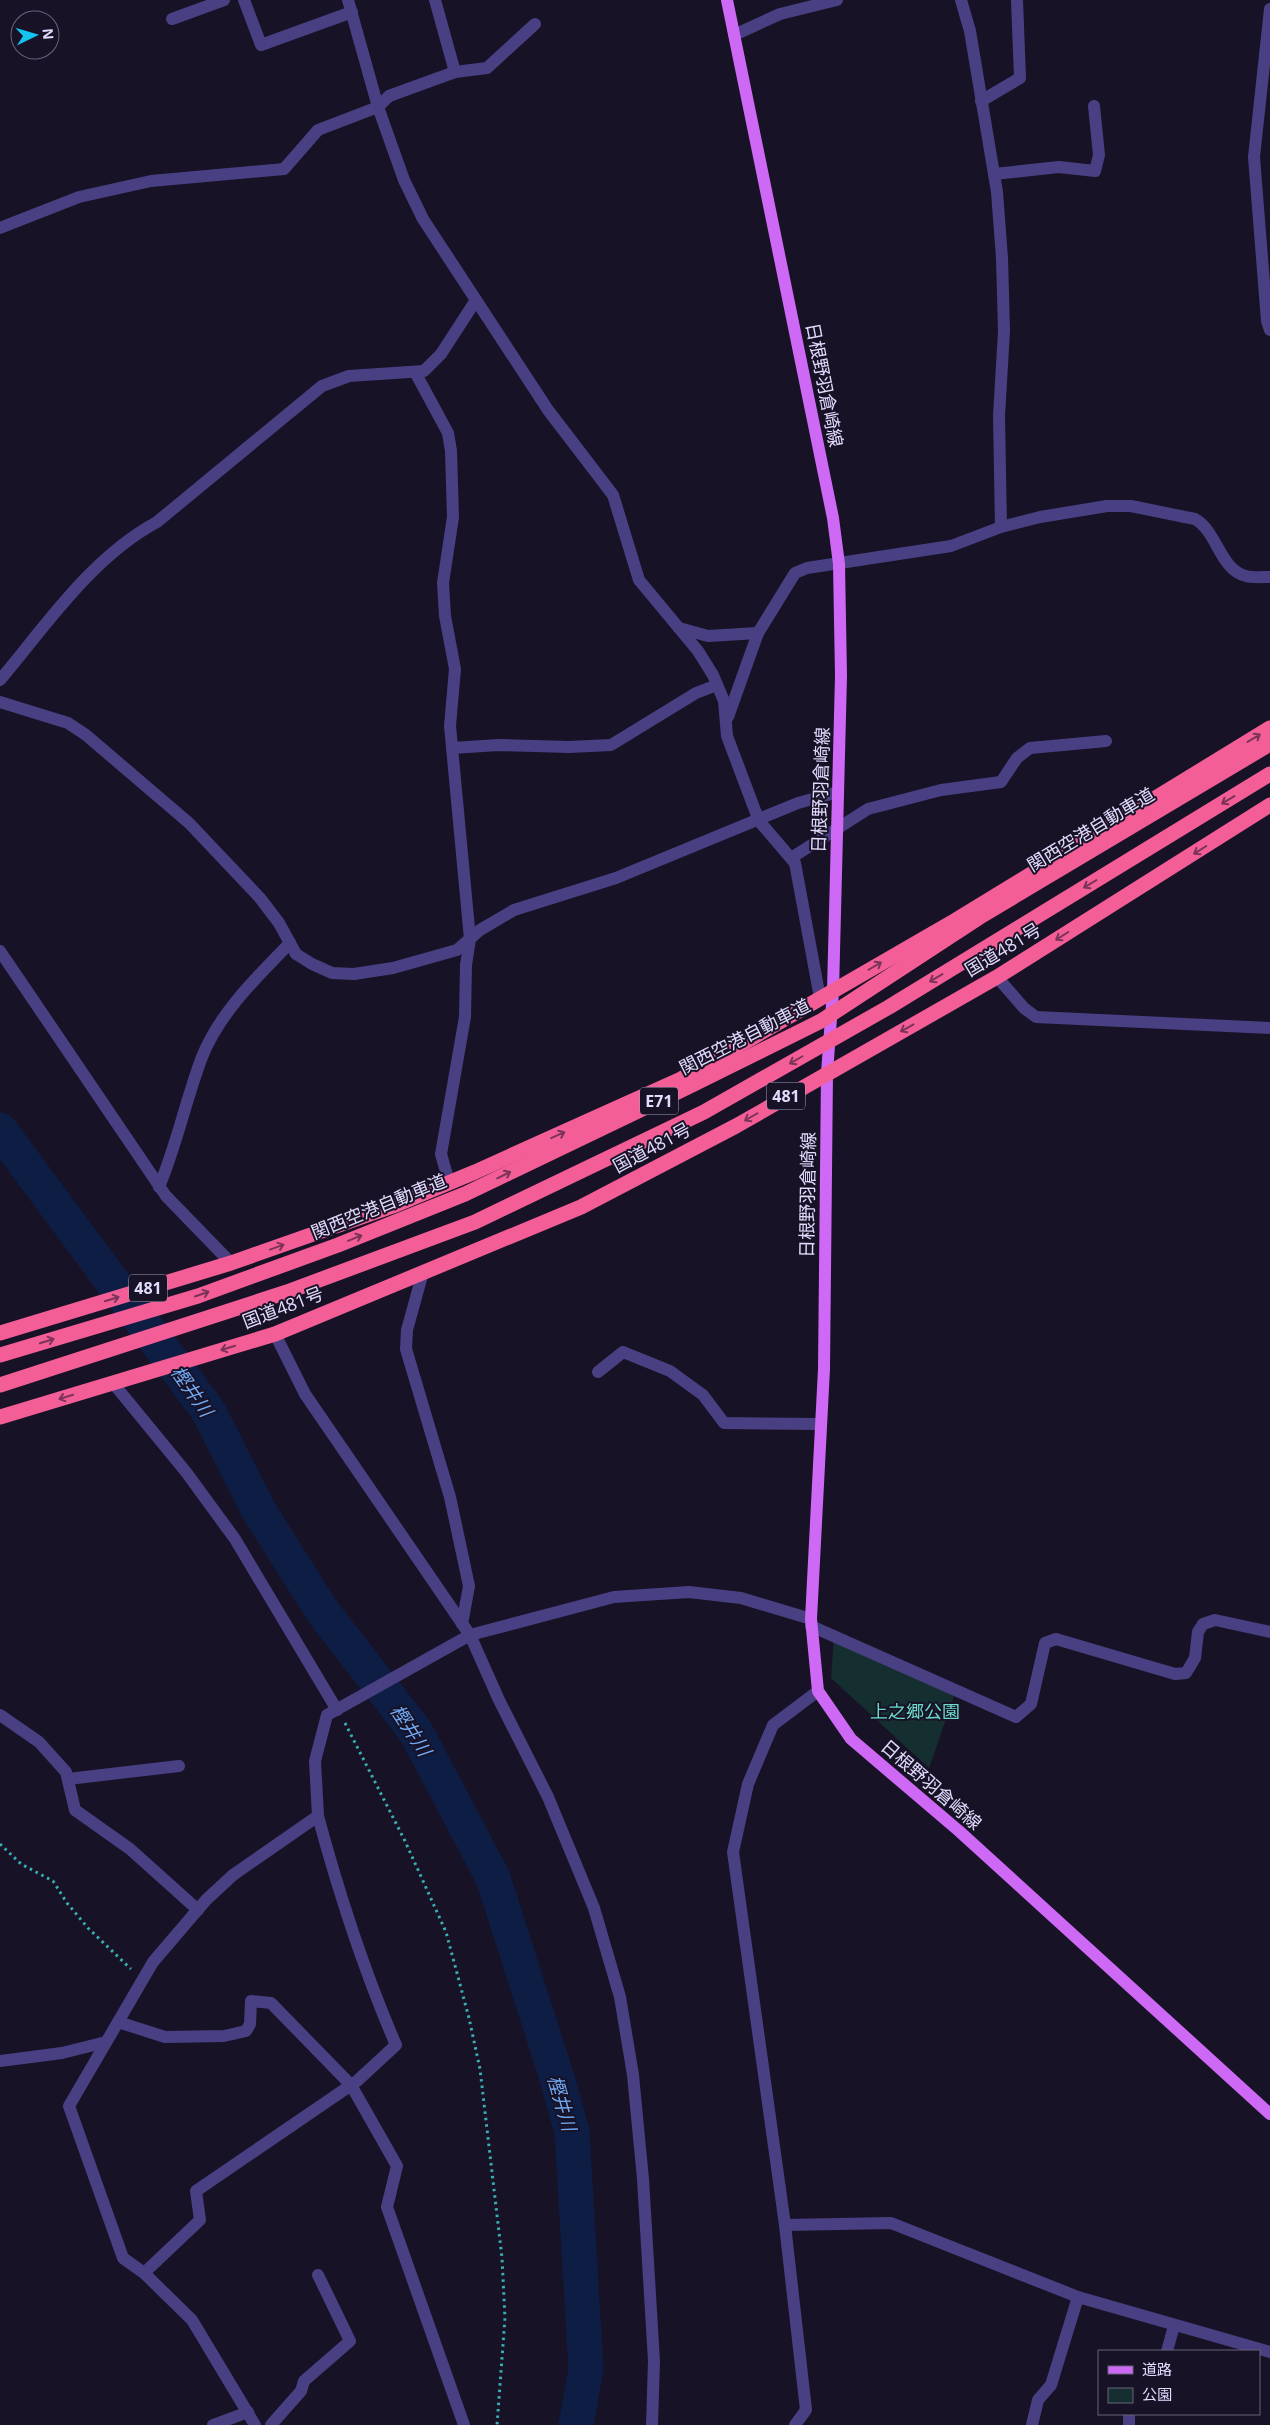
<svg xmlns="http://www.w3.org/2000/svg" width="1270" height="2425" font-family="'Open Sans','Noto Sans JP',sans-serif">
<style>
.green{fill:#152f31}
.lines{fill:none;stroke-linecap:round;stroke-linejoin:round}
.stream{stroke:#0e1d44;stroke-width:5.5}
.river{stroke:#0e1d44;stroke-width:35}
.path{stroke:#39aeb3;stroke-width:3;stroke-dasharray:2.5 4;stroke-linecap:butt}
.minor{stroke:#494083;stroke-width:12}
.major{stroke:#ce69f5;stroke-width:12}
.highway{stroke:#f45e97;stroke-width:15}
.oneway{stroke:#7b3459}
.labels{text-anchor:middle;stroke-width:4;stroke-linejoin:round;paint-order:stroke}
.shield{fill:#181227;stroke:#a59fbd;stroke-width:1}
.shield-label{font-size:16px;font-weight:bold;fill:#e2dbfd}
.street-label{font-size:18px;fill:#e2dbfd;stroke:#181227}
.park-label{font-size:18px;fill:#6ad9c8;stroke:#181227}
.water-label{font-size:19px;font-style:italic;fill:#70aaf5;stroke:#181227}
</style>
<rect width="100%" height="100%" fill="#181227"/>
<polygon class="green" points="834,1637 954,1696 929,1768 831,1678"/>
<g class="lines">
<polyline class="stream" points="0,1148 6,1140"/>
<polyline class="river" points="0,1130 209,1412 259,1511 323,1612 416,1732 493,1878 557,2078 572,2132 586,2369 576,2425"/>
<g class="path">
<polyline points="345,1723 405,1841 446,1932 469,2018 480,2069 502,2258 505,2318 497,2425"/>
<polyline points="0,1844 21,1864 53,1881 67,1903 88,1928 131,1969"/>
</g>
<g class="minor">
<polyline points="244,0 261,45 352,12"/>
<polyline points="348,0 378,107 404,180 423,219 548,410 613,495 639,580 698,651 713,675 724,701 727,736 759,821 795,863 820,998"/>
<polyline points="435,0 455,72"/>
<polyline points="961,0 970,31 997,192 1002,258 1004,331 999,416 1001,527"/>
<polyline points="1270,9 1254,157 1267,321 1270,330"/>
<polyline points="172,19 224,0"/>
<polyline points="734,35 780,14 837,0"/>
<polyline points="981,101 1020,78 1017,0"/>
<polyline points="994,174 1059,167 1095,171 1099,155 1094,106"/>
<polyline points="0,228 79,197 151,181 284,169 318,130 378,107 389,96 455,72 487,68 535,24"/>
<polyline points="415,372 448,433 451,451 453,517 443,583 445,616 455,669 450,726 470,939 466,965 465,1017 441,1154 449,1182"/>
<polyline points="679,628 708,636 758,633"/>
<path d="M0,680C47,624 92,557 157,522L322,386L349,376L424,371L441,354L476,300"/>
<polyline points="0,702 68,723 86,735 189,823 260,898 279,923 296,954 312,964 332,973 354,974 393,968 457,950 480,930 514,910 616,878 798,803 838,792"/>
<path d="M728,717L758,633L795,573L807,568L951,546L1001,527L1040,517L1107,506H1131L1195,519C1217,531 1220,570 1246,576C1253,578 1263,577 1270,577"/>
<polyline points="452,748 499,745 569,747 611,745 696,693 717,685"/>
<polyline points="791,858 868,809 941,790 1001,782 1017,758 1030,748 1106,741"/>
<polyline points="0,951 166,1196 231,1263"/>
<polyline points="997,977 1024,1008 1036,1017 1270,1028"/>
<path d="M159,1187C177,1144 186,1099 202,1057C220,1012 257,977 290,943"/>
<polyline points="423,1272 407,1330 406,1349 450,1497 469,1586 462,1624"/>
<polyline points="275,1334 305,1394 470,1635 499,1700 548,1797 594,1908 620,1997 633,2075 643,2179 654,2361 652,2425"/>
<polyline points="598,1372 623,1352 670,1371 703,1395 724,1423 821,1424"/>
<polyline points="113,1383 186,1472 235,1539 337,1710"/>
<polyline points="811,1626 1016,1717 1031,1704 1045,1643 1056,1639 1175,1674 1186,1673 1195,1658 1198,1632 1203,1624 1215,1620 1270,1632"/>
<polyline points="0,1715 39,1742 66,1772 75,1810 130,1849 198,1910"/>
<polyline points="68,1779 179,1766"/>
<polyline points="118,2022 165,2037 224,2036 246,2031 250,2024 251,2001 271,2003 351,2085 397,2166 387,2207 464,2425"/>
<polyline points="0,2061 62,2053 106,2042"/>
<polyline points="785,2225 891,2223 1078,2297 1270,2352"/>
<path d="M144,2273L200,2220L196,2191L357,2081L396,2045C364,1971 339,1894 318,1816"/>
<polyline points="1167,2351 1174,2326"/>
<polyline points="1129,2414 1129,2425"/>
<polyline points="213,2425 248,2412"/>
<polyline points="255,2425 192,2320 144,2273 123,2258 69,2106 153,1962 206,1900 233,1875 318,1816 315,1761 327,1715 470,1635 614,1597 689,1592 741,1598 811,1619"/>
<polyline points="271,2425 301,2391 304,2381 350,2341 318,2275"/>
<polyline points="795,2425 806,2410 785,2225 733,1852 748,1784 773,1725 818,1691"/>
<polyline points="1032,2425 1038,2400 1051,2385 1078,2297"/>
</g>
<polyline class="major" points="727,0 833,518 839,564 841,676 833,991 827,1073 824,1369 811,1619 818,1691 851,1739 959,1831 1270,2114"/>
<g class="highway">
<polyline points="0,1333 231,1263 393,1206 475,1172 681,1079 956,920 1270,728"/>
<polyline points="0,1355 198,1296 338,1245 465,1194 688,1087 821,1021 983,915 1270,744"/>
<polyline points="0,1385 287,1292 475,1222 704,1112 889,1007 1270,774"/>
<polyline points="0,1417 275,1334 581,1207 736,1126 997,977 1270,805"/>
</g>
</g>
<defs><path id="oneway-shaft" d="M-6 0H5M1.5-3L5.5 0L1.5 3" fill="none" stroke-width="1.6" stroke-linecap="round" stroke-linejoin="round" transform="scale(1.25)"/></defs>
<g class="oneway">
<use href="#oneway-shaft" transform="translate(1254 738) rotate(-31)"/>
<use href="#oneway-shaft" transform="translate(1228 800) rotate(149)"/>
<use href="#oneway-shaft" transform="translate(1200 850) rotate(148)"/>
<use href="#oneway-shaft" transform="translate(1090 884) rotate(149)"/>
<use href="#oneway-shaft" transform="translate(1062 936) rotate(148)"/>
<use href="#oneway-shaft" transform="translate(875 966) rotate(-30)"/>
<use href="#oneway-shaft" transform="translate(936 978) rotate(149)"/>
<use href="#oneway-shaft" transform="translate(907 1028) rotate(151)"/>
<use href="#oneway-shaft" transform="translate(796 1060) rotate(150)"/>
<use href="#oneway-shaft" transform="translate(751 1117) rotate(150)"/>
<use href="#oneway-shaft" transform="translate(558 1135) rotate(-24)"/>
<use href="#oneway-shaft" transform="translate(504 1175) rotate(-26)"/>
<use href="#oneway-shaft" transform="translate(355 1238) rotate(-22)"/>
<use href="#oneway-shaft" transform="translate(277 1247) rotate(-20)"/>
<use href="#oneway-shaft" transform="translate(202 1294) rotate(-19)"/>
<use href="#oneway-shaft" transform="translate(112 1299) rotate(-17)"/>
<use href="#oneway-shaft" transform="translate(47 1341) rotate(-17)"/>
<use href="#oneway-shaft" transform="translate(228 1348) rotate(163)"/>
<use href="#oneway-shaft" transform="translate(66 1397) rotate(163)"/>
</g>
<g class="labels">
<g class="shield">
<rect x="767" y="1082.5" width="38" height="27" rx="4"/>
<rect x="640" y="1087.5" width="38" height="27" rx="4"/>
<rect x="129" y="1274.5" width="38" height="27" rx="4"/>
</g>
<g class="shield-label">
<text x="786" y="1102">481</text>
<text x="659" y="1107">E71</text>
<text x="148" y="1294">481</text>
</g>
<g class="street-label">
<text transform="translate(824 385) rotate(79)" y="6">日根野羽倉崎線</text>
<text transform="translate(821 790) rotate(-88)" y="6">日根野羽倉崎線</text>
<text transform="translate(1091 830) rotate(-31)" y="6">関西空港自動車道</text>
<text transform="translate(1003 950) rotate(-31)" y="6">国道481号</text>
<text transform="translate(745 1037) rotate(-27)" y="6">関西空港自動車道</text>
<text transform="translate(652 1148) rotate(-28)" y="6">国道481号</text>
<text transform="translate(808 1195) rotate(-89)" y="6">日根野羽倉崎線</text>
<text transform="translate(379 1207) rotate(-22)" y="6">関西空港自動車道</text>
<text transform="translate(283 1308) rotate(-21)" y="6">国道481号</text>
<text transform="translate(931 1785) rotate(41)" y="6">日根野羽倉崎線</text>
</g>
<g class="park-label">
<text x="915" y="1718">上之郷公園</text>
</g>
<g class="water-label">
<text transform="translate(192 1391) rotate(55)" y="7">樫井川</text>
<text transform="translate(411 1730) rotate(57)" y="7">樫井川</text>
<text transform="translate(562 2103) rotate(74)" y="7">樫井川</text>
</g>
</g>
<rect x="1098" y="2350" width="162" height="65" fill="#181227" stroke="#69627d"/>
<rect x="1108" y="2366" width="25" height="8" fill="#ce69f5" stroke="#69627d"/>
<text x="1142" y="2375" font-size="15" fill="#e2dbfd">道路</text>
<rect x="1108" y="2388" width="25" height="15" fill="#152f31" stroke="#69627d"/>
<text x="1142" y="2400" font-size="15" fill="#e2dbfd">公園</text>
<g transform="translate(35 35) rotate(85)"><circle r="24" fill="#181227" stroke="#69627d"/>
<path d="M0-4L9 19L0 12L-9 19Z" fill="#14c4ef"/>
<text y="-8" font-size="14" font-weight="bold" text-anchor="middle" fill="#e2dbfd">N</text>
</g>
</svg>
